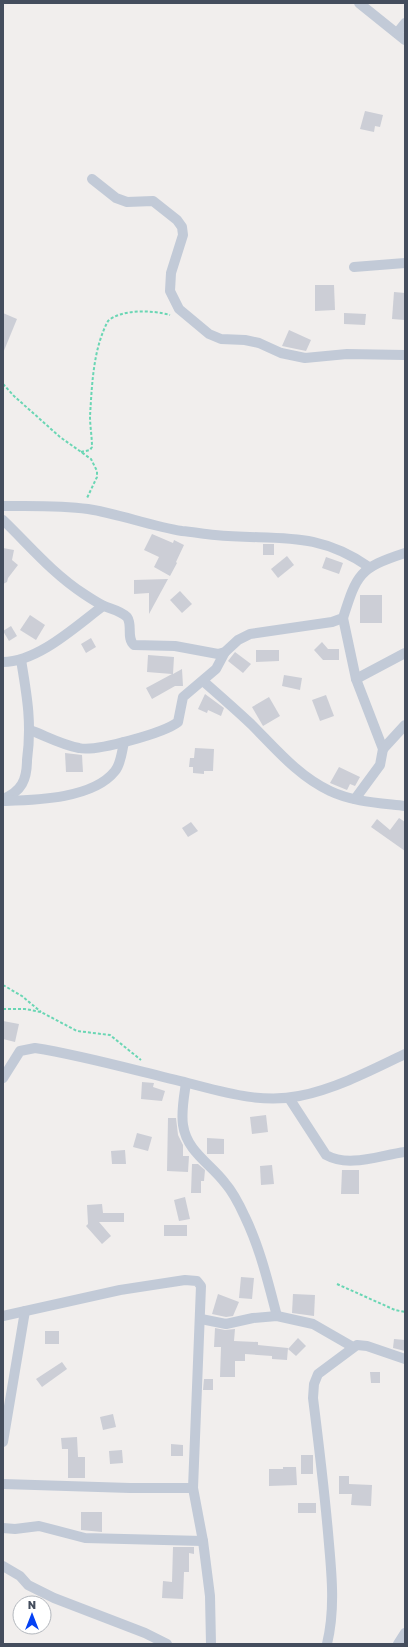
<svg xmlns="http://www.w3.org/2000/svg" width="408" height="1647" font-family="'Golos Text',sans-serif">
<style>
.building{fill:#ccced6}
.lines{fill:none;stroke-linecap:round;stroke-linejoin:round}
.path{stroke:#6ad6b4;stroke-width:2;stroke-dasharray:3 2;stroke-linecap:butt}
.minor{stroke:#c2cad7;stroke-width:10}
</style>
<rect width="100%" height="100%" fill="#f1eeed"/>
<g class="building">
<polygon points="365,111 383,115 380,127 375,126 374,132 360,129"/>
<polygon points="315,285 334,285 335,310 315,311"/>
<polygon points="394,292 405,293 405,320 392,319"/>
<polygon points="3,313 17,319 3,353"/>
<polygon points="344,313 366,314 365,325 344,324"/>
<polygon points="289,330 311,340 306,351 282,346"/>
<polygon points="152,534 173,543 174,540 184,545 176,562 177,563 170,576 154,567 159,557 144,550"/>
<rect x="263" y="544" width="11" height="11"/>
<polygon points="3,548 14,550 12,560 18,565 8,578 7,582 3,584"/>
<polygon points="287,556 294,565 278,578 271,569"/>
<polygon points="326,557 343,563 339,574 322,568"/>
<polygon points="168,579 149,614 149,593 134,594 134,580"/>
<polygon points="180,591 192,604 182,613 170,600"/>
<rect x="360" y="595" width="22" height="28"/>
<polygon points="30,615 45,625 36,640 20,630"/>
<polygon points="11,626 17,636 9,641 3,631"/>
<polygon points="91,638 96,647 86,653 81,644"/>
<polygon points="322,642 328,649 339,649 339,660 323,660 314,650"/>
<polygon points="256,650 279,650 279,661 256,662"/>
<polygon points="235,652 251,664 243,673 228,661"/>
<polygon points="148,655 174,657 173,674 182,669 183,686 175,686 152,699 146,688 172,674 147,672"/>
<polygon points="284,675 302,678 300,690 282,686"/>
<polygon points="205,694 224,708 221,716 208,710 207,713 198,709"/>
<polygon points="326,695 334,716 320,721 312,700"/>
<polygon points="269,697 280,716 263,726 252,707"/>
<polygon points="195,748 214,749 213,771 204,771 204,774 193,773 193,767 189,767 190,758 194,758"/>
<polygon points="65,753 82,755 83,772 66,772"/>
<polygon points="339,767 360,777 355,786 350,784 347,790 330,783"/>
<polygon points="399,818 405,822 405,851 371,827 377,819 390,830"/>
<polygon points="191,822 198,831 188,837 182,828"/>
<polygon points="3,1021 19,1024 15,1042 3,1039"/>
<polygon points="142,1082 154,1083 153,1087 165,1091 162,1101 141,1099"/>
<polygon points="266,1115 268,1132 252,1134 250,1117"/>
<polygon points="168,1118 176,1118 178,1135 183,1145 183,1156 189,1156 188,1172 167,1171"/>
<polygon points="137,1133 152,1137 148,1151 133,1147"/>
<polygon points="207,1138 224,1139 224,1154 207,1154"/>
<polygon points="125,1150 126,1164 112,1164 111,1151"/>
<polygon points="192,1164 198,1164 205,1170 204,1181 201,1181 201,1193 191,1193"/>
<polygon points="272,1165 274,1184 261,1185 260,1166"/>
<polygon points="342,1170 359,1170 359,1194 341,1194"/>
<polygon points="185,1197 190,1219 179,1221 174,1200"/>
<polygon points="102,1204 103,1213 124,1213 124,1222 99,1222 111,1236 102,1244 86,1226 88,1224 87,1205"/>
<rect x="164" y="1225" width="23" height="11"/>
<polygon points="241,1277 254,1278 252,1299 239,1298"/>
<polygon points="218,1294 239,1302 233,1316 226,1317 212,1314"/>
<polygon points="293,1294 315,1295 314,1316 292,1313"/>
<polygon points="215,1328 225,1330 235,1329 234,1341 258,1342 258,1345 288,1348 287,1360 272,1359 272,1356 245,1354 245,1361 235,1361 235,1377 220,1377 221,1347 214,1347"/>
<rect x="45" y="1331" width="14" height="13"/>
<polygon points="298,1338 306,1346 296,1356 288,1349"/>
<polygon points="394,1339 405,1340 405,1351 393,1348"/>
<polygon points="62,1362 67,1369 42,1387 36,1379"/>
<polygon points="370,1372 380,1372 380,1383 371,1383"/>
<polygon points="204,1379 213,1379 213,1390 203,1390"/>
<polygon points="113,1414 116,1427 103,1430 100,1417"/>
<polygon points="77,1437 78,1457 85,1457 85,1478 68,1478 68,1449 62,1449 61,1438"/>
<polygon points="171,1444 183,1445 183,1456 171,1456"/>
<polygon points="122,1450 123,1463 110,1464 109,1451"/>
<rect x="301" y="1455" width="12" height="19"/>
<polygon points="283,1467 296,1467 297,1485 269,1486 269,1469 283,1469"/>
<polygon points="339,1476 349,1476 349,1484 372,1485 371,1506 351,1505 352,1494 339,1494"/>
<rect x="298" y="1503" width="18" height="10"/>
<polygon points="81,1512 102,1512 102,1532 81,1530"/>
<polygon points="173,1547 194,1547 194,1554 189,1553 189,1572 184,1572 183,1599 162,1598 163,1581 172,1582"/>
</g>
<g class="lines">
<g class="path">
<polyline points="3,384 14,396 60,437 91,459 97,471 97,477 87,498"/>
<path d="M81,452L90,450L92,447C92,437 90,426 90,416C92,385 93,349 108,321C121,309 153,310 170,315"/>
<polyline points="3,985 22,996 41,1012"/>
<polyline points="3,1009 25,1009 41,1012 77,1031 110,1035 141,1060"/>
<polyline points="337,1284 395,1310 405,1312"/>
</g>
<g class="minor">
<polyline points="359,3 405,40"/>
<polyline points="397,33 405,23"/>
<polyline points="92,179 116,198 127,202 153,201 177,220 182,227 183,235 171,273 170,291 179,309 209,334 221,339 245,340 259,343 281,353 305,358 347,354 405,355"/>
<polyline points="354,267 405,263"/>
<path d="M3,506C31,506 60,505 88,509C120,514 150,526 182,531C193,532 204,534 215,535C276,541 314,529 369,567"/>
<path d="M3,520C30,546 52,573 84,594C90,598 96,602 102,605C110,609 120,610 127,617C133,625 126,638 134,645L175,646L218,654L225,652L238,640L250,634L332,622L343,618C357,574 359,568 405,553"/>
<polyline points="343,618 356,679 383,749 380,765 355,799"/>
<path d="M3,662C38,662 76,626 103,606"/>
<polyline points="356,679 405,653"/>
<path d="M203,681C219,695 235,709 251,724C275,748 298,776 330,791C353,802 380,803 405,806"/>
<path d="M30,730C46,736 62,745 79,748C96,752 164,733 178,722L183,697L216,669L225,652"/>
<polyline points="383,749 405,725"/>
<path d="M3,799C10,796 18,791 22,784C26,777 27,768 27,760C32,723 27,696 21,660"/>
<path d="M3,801C35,800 93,799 115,771C121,764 122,751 124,742"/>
<path d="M3,1078L20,1051L35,1048C86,1056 137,1071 188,1083C223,1092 262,1104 299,1096C335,1089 372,1070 405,1054"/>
<path d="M186,1083C184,1097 181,1111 183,1125C187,1152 210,1163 225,1183C233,1192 240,1206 245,1217C260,1248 268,1282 277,1316"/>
<path d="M289,1098L326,1155C349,1168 380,1155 405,1152"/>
<polyline points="3,1316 120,1290 185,1280 197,1281 201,1286 193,1488 203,1541 210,1596 211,1644"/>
<polyline points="201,1319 226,1324 253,1318 277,1316 313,1324 353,1347"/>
<polyline points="3,1442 25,1311"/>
<polyline points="3,1484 130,1488 193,1488"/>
<polyline points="3,1528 15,1529 39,1526 85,1538 203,1541"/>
<polyline points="3,1566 20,1576 28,1585 54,1598 145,1633 167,1644"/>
<path d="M327,1644C335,1611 332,1577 329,1544C325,1495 319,1446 313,1398L314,1384L318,1374L357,1345L367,1346L405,1359"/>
<polyline points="398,1644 405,1633"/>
</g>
</g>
<rect width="408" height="1647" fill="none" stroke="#444d5d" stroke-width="8"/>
<g transform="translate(32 1615)"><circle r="19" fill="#ffffff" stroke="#b4b8be"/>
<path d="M0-3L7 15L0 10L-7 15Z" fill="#0441f4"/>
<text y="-6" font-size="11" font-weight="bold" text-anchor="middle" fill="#444d5d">N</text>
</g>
</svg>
